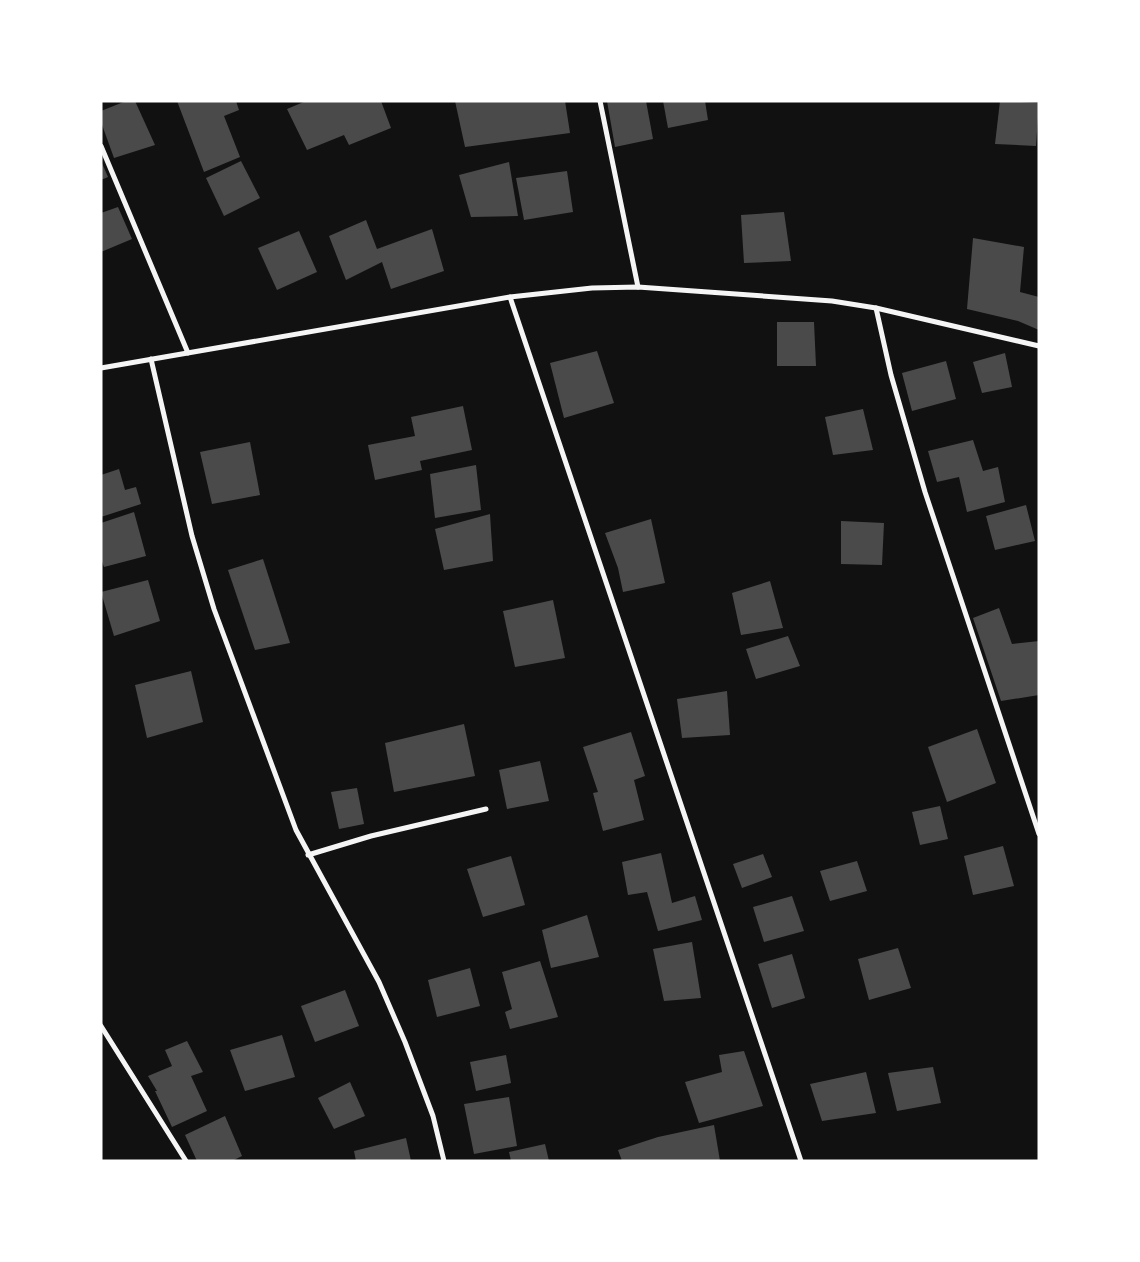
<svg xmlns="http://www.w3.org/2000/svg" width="1140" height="1262" font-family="'PT Sans Narrow',sans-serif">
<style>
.building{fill:#4a4a4a}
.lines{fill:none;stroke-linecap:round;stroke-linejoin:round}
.minor{stroke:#f5f5f5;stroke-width:5}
</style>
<rect width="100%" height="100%" fill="#111"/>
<g class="building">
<polygon points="126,101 135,101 155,145 114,158 101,122 101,111"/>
<polygon points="177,101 236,101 239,110 224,116 240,157 204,172"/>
<polygon points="306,101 381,101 391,128 349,145 344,135 307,150 287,109"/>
<polygon points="455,101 565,101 570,133 465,147"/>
<polygon points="607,101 646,101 653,139 615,147"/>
<polygon points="663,101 705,101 708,120 668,128"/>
<polygon points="1000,101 1039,103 1036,146 995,144"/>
<polygon points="101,161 108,177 101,180"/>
<polygon points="241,161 260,198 224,216 206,178"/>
<polygon points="509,162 518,216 471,217 459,175"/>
<polygon points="567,171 573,212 524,220 516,178"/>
<polygon points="118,207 132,239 101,252 101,213"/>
<polygon points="784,212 791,261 744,263 741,215"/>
<polygon points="366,220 377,249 432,229 444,271 391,289 382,262 346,280 329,236"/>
<polygon points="299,231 317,272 277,290 258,248"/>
<polygon points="973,238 1024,247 1020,292 1039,297 1039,330 1018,321 967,309"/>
<polygon points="777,322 814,322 816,366 777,366"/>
<polygon points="597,351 614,403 564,418 550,363"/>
<polygon points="1005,353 1012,387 982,393 973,362"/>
<polygon points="946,361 956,399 912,411 902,373"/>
<polygon points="463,406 472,450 420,461 422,470 375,480 368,445 415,436 411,417"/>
<polygon points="863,409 873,450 833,455 825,417"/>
<polygon points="973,440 983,471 998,467 1005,502 967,512 959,477 937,482 928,451"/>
<polygon points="250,442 260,495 212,504 200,452"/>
<polygon points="476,465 481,510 435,518 430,474"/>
<polygon points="119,469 125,490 136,487 141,504 101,517 101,475"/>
<polygon points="1026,505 1035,541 995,550 986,516"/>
<polygon points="134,512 146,556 104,567 101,559 101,523"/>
<polygon points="490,514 493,561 444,570 435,529"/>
<polygon points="651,519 665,583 623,592 618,568 605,533"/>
<polygon points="841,521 884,523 882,565 841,564"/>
<polygon points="263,559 290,643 255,650 228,570"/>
<polygon points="148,580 160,621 114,636 101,592"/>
<polygon points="770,581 783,628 741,635 732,593"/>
<polygon points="553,600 565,658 515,667 503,611"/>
<polygon points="999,608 1012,644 1039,641 1039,695 1001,701 973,618"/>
<polygon points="788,636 800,666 756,679 746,649"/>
<polygon points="191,671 203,722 147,738 135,685"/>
<polygon points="727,691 730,735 682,738 677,699"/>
<polygon points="464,724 475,776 394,792 385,743"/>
<polygon points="977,729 996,783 947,802 928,747"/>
<polygon points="631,732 645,776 634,780 644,820 603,831 593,793 598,792 583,747"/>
<polygon points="540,761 549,801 507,809 499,770"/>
<polygon points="357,788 364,824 339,829 331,792"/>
<polygon points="940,806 948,839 920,845 912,812"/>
<polygon points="1003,846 1014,886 973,895 964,856"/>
<polygon points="661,853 672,903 695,896 702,920 658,931 647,892 628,895 622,862"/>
<polygon points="763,854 772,877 742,888 733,864"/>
<polygon points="511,856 525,905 483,917 467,869"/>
<polygon points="857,861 867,891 830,901 820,871"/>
<polygon points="792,896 804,931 764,942 753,907"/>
<polygon points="587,915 599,957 551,968 542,930"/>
<polygon points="692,942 701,998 664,1001 653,949"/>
<polygon points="898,948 911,988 869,1000 858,959"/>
<polygon points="792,954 805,998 772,1008 758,964"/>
<polygon points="540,961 558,1017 510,1029 505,1012 512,1009 502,972"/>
<polygon points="470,968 480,1006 437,1017 428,980"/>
<polygon points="345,990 359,1026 315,1042 301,1006"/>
<polygon points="282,1035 295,1077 245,1091 230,1050"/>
<polygon points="187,1041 203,1072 191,1076 207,1111 172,1127 155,1091 157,1091 148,1076 172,1066 165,1050"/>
<polygon points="744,1051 763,1106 699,1123 685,1082 722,1072 719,1055"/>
<polygon points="506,1055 511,1083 476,1091 470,1062"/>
<polygon points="933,1067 941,1103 897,1111 888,1073"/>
<polygon points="866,1072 876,1113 822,1121 810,1084"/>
<polygon points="350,1082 365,1116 334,1129 318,1098"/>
<polygon points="509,1097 517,1146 474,1154 464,1104"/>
<polygon points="225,1116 242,1156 232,1161 197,1161 185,1135"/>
<polygon points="714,1125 720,1161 622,1161 618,1150 658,1137"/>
<polygon points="406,1138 411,1161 356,1161 354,1151"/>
<polygon points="545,1144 549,1161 511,1161 509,1152"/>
</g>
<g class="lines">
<g class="minor">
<polyline points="600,101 638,287"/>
<polyline points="101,146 188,353"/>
<polyline points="510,297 801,1161"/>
<polyline points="876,308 891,375 925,492 1039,834"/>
<polyline points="151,359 192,536 214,609 296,830 379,982 405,1042 433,1116 444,1161"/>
<polyline points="101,368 510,297 592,288 638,287 832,301 876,308 1039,346"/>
<polyline points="308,855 371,836 486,809"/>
<polyline points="101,1026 186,1161"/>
</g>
</g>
<rect width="1140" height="1262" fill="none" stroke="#ffffff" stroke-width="205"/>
</svg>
